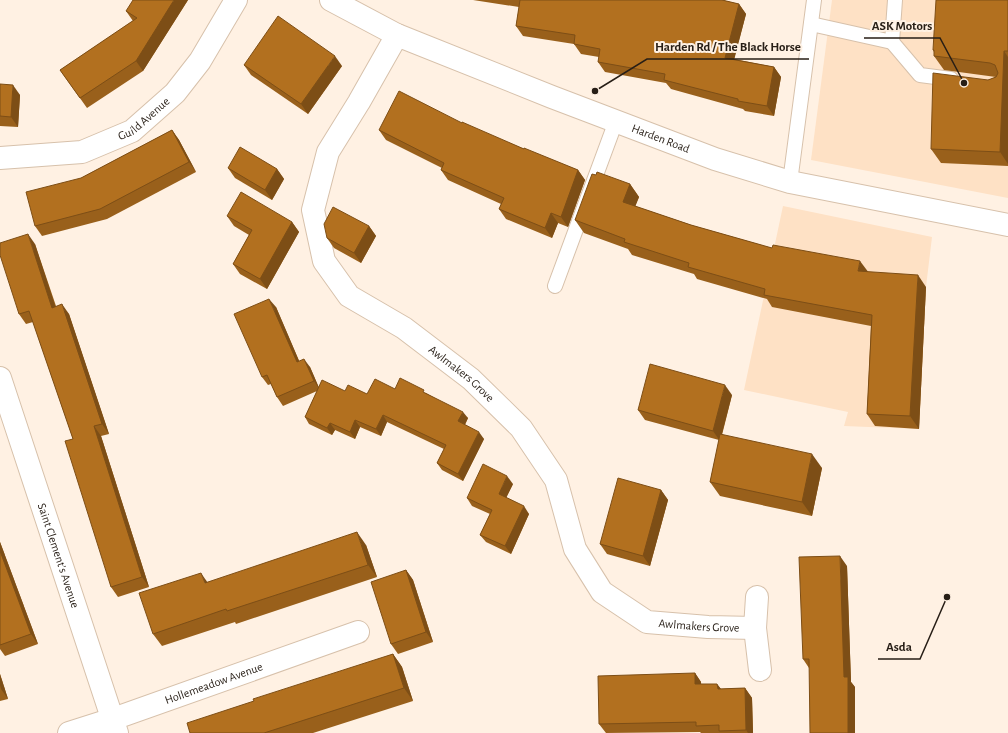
<svg xmlns="http://www.w3.org/2000/svg" width="1008" height="733" font-family="'Alegreya Sans',sans-serif">
<style>
.built{fill:#fee1c5}
.lines{fill:none;stroke-linecap:round;stroke-linejoin:round}
.service-casing{stroke:#d7c1ab;stroke-width:16}
.minor-casing{stroke:#d7c1ab;stroke-width:24}
.tertiary-casing{stroke:#d7c1ab;stroke-width:24}
.service{stroke:#fff;stroke-width:14}
.minor{stroke:#fff;stroke-width:22}
.tertiary{stroke:#fff;stroke-width:22}
.wall{fill:#99601b}
.shaded-wall{fill:#7d4e16}
.building{fill:#b2701f;stroke:#7d4e16}
.labels{text-anchor:middle;stroke-width:4;stroke-linejoin:round;paint-order:stroke}
.street-label{font-size:12px;fill:#271e16;stroke:#fff1e3}
.leader{fill:none;stroke:#271e16;stroke-width:1.5}
.callout-dot{fill:#271e16;stroke:#fff1e3;stroke-width:1.5}
.callout-label{font-size:13px;text-anchor:middle;font-weight:bold;fill:#271e16;stroke:#fff1e3;stroke-width:4;stroke-linejoin:round;paint-order:stroke}
</style>
<rect width="100%" height="100%" fill="#fff1e3"/>
<g class="built">
<polygon points="832,0 1008,0 1008,198 811,160"/>
<polygon points="783,206 932,237 926,287 919,429 844,426 848,412 744,390"/>
</g>
<g class="lines">
<defs>
<g id="service">
<polyline points="811,24 892,42 895,0"/>
<polyline points="892,42 920,75 951,79"/>
<polyline points="790,182 814,0"/>
<polyline points="555,286 616,121"/>
</g>
<g id="minor">
<path id="s1" d="M397,35L359,102L328,152L313,210L324,261L349,296L404,328L471,379L521,428L556,480L575,549L602,592L647,622L708,627L755,628"/>
<path id="s2" d="M0,158L82,152L132,131L175,93L200,61L236,0"/>
<path id="s3" d="M0,378L117,733"/>
<polyline points="757,597 755,628 760,670"/>
<path id="s4" d="M69,733L113,719L358,632"/>
</g>
<g id="tertiary">
<path id="s5" d="M331,0L397,35L552,97L715,159L790,182L1008,225"/>
</g>
</defs>
<use href="#service" class="service-casing"/>
<use href="#minor" class="minor-casing"/>
<use href="#tertiary" class="tertiary-casing"/>
<use href="#service" class="service"/>
<use href="#minor" class="minor"/>
<use href="#tertiary" class="tertiary"/>
</g>
<g class="wall">
<polygon points="188,0 143,71 87,108 60,70 133,21 126,11"/>
<polygon points="473,0 722,0 739,4 746,14 734,59 774,67 781,77 774,116 745,111 743,109 671,89 666,83 605,72 598,62 599,57 581,54 574,44 523,36 516,26 519,7"/>
<polygon points="1008,0 1008,166 941,163 931,149 988,80 996,77 944,70 934,56 934,52 933,50"/>
<polygon points="244,65 342,66 308,114 251,75"/>
<polygon points="0,84 20,95 18,127 0,126"/>
<polygon points="462,123 524,149 578,170 585,180 568,227 558,223 552,238 506,219 499,209 501,204 448,180 441,170 442,168 386,140 379,130"/>
<polygon points="172,130 179,140 196,172 107,219 42,236 35,226 81,178"/>
<polygon points="228,168 277,169 284,179 272,200 235,178"/>
<polygon points="596,175 630,184 639,197 635,206 691,225 772,248 868,272 926,287 919,429 875,426 867,414 871,326 772,307 767,299 697,279 694,274 632,255 628,249 584,233 575,220"/>
<polygon points="227,216 292,222 299,232 267,289 240,274 233,264 249,235 234,226"/>
<polygon points="369,226 376,236 361,263 334,248 327,238"/>
<polygon points="35,244 56,306 69,314 109,434 101,436 149,587 118,597 111,587 73,439 33,322 26,324 19,314"/>
<polygon points="276,307 299,361 310,367 319,388 367,394 395,389 426,393 468,418 465,425 484,439 463,481 442,470 437,463 444,449 387,422 381,436 360,427 355,439 335,430 332,435 309,424 305,417 317,391 283,406 277,397 271,384 268,385 262,377"/>
<polygon points="732,395 722,435 822,468 812,516 720,496 710,482 719,440 645,420 638,410"/>
<polygon points="513,484 506,498 529,514 511,554 486,542 480,535 490,514 472,506 467,498"/>
<polygon points="661,490 668,500 650,566 607,554 600,544"/>
<polygon points="0,542 38,644 5,656 0,649"/>
<polygon points="366,545 377,577 236,624 235,622 162,646 153,634 208,582"/>
<polygon points="847,566 851,682 855,687 809,668 803,659"/>
<polygon points="406,570 413,580 433,642 398,654 391,644"/>
<polygon points="393,654 402,667 413,701 313,733 190,733"/>
<polygon points="695,673 701,682 701,684 717,684 721,689 745,688 752,698 753,733 701,733 700,732 606,733 599,724"/>
<polygon points="0,674 8,699 0,701"/>
</g>
<g class="shaded-wall">
<polygon points="174,0 188,0 143,71 136,61"/>
<polygon points="739,4 746,14 732,68 725,58"/>
<polygon points="1004,51 1008,57 1008,164 1000,152"/>
<polygon points="335,56 342,66 308,114 301,104"/>
<polygon points="774,67 781,77 774,116 767,106"/>
<polygon points="13,85 20,95 18,127 11,117"/>
<polygon points="172,130 179,140 196,172 189,162"/>
<polygon points="277,169 284,179 272,200 265,190"/>
<polygon points="578,170 585,180 568,227 561,217"/>
<polygon points="630,184 639,197 632,215 623,202"/>
<polygon points="551,213 558,223 552,238 545,228"/>
<polygon points="292,222 299,232 267,289 260,279"/>
<polygon points="369,226 376,236 361,263 354,253"/>
<polygon points="28,234 35,244 59,318 52,308"/>
<polygon points="860,261 869,273 858,271"/>
<polygon points="918,275 926,287 919,429 910,416"/>
<polygon points="269,299 276,307 303,370 297,362"/>
<polygon points="62,304 69,314 109,434 102,424"/>
<polygon points="304,359 310,367 320,390 314,381"/>
<polygon points="725,385 732,395 720,441 713,431"/>
<polygon points="463,412 468,418 463,428 458,421"/>
<polygon points="383,415 387,422 381,436 376,429"/>
<polygon points="355,420 360,427 355,439 350,432"/>
<polygon points="330,423 335,430 332,435 327,428"/>
<polygon points="94,426 101,436 149,587 142,577"/>
<polygon points="479,432 484,439 463,481 458,474"/>
<polygon points="812,454 822,468 812,516 802,502"/>
<polygon points="507,476 513,484 504,502 499,494"/>
<polygon points="661,490 668,500 650,566 643,556"/>
<polygon points="524,506 529,514 511,554 505,546"/>
<polygon points="357,532 366,545 377,577 368,565"/>
<polygon points="0,542 38,644 31,634 0,551"/>
<polygon points="840,556 847,566 851,682 855,687 855,733 848,733 844,677"/>
<polygon points="406,570 413,580 433,642 426,632"/>
<polygon points="201,573 210,586 205,583"/>
<polygon points="393,654 402,667 413,701 404,688"/>
<polygon points="695,673 701,682 702,693 695,684"/>
<polygon points="0,674 8,699 1,689 0,685"/>
<polygon points="717,684 724,693 718,689"/>
<polygon points="745,688 752,698 753,733 748,733 746,730"/>
</g>
<g class="building">
<polygon points="133,0 174,0 136,61 80,98 60,70 137,18 126,11"/>
<polygon points="520,0 722,0 739,4 725,58 774,67 767,106 738,101 738,99 664,80 665,74 598,62 600,49 574,44 575,35 516,26"/>
<polygon points="936,0 1008,0 1008,51 1004,51 1000,152 931,149 933,73 988,80 996,77 998,73 995,65 990,63 934,56 934,50 933,50"/>
<polygon points="278,16 335,56 301,104 244,65"/>
<polygon points="0,84 13,85 11,117 0,116"/>
<polygon points="399,91 462,123 462,122 524,149 524,148 578,170 561,217 551,213 545,228 499,209 504,198 441,170 444,163 379,130"/>
<polygon points="172,130 189,162 100,209 35,226 26,192 81,178"/>
<polygon points="240,147 277,169 265,190 228,168"/>
<polygon points="597,172 630,184 623,202 691,225 772,248 773,245 860,261 858,271 918,275 910,416 867,414 872,315 764,295 765,289 688,267 689,263 624,242 625,239 575,220 592,174 596,175"/>
<polygon points="241,192 292,222 260,279 233,264 252,230 227,216"/>
<polygon points="333,207 369,226 354,253 327,238 324,224"/>
<polygon points="28,234 52,308 62,304 102,424 94,426 142,577 111,587 65,441 73,439 29,311 19,314 0,255 0,243"/>
<polygon points="269,299 297,362 304,359 314,381 277,397 267,375 262,377 234,314"/>
<polygon points="650,364 725,385 713,431 638,410"/>
<polygon points="400,378 424,390 423,392 463,412 458,421 479,432 458,474 437,463 446,445 383,415 376,429 355,420 350,432 330,423 327,428 305,417 322,380 345,391 348,385 367,394 375,379 395,389"/>
<polygon points="720,434 812,454 802,502 710,482"/>
<polygon points="483,464 507,476 499,494 524,506 505,546 480,535 492,510 467,498"/>
<polygon points="618,478 661,490 643,556 600,544"/>
<polygon points="357,532 368,565 227,611 226,609 153,634 139,593 201,573 205,583"/>
<polygon points="0,551 31,634 0,645"/>
<polygon points="840,556 844,677 848,677 848,733 810,733 809,659 803,659 799,557"/>
<polygon points="406,570 426,632 391,644 371,582"/>
<polygon points="393,654 404,688 264,733 190,733 187,723 254,701 253,699"/>
<polygon points="695,673 695,684 717,684 718,689 745,688 746,730 719,731 719,725 696,726 696,722 599,724 598,676"/>
</g>
<g class="labels">
<g class="street-label">
<text dy="4" stroke="none"><textPath href="#s2" startOffset="153">Guild Avenue</textPath></text>
<text dy="4" stroke="none"><textPath href="#s5" startOffset="358">Harden Road</textPath></text>
<text dy="4" stroke="none"><textPath href="#s1" startOffset="428">Awlmakers Grove</textPath></text>
<text dy="4" stroke="none"><textPath href="#s3" startOffset="187">Saint Clement's Avenue</textPath></text>
<text dy="4" stroke="none"><textPath href="#s1" startOffset="800">Awlmakers Grove</textPath></text>
<text dy="4" stroke="none"><textPath href="#s4" startOffset="153">Hollemeadow Avenue</textPath></text>
</g>
</g>
<path class="leader" d="M964 83L940 38H864M595 91L647 59H809M947 597L920 659H878"/>
<g class="callout-dot">
<circle cx="964" cy="83" r="4"/>
<circle cx="595" cy="91" r="4"/>
<circle cx="947" cy="597" r="4"/>
</g>
<g class="callout-label">
<text x="902" y="30">ASK Motors</text>
<text x="728" y="51">Harden Rd / The Black Horse</text>
<text x="899" y="651">Asda</text>
</g>
</svg>
